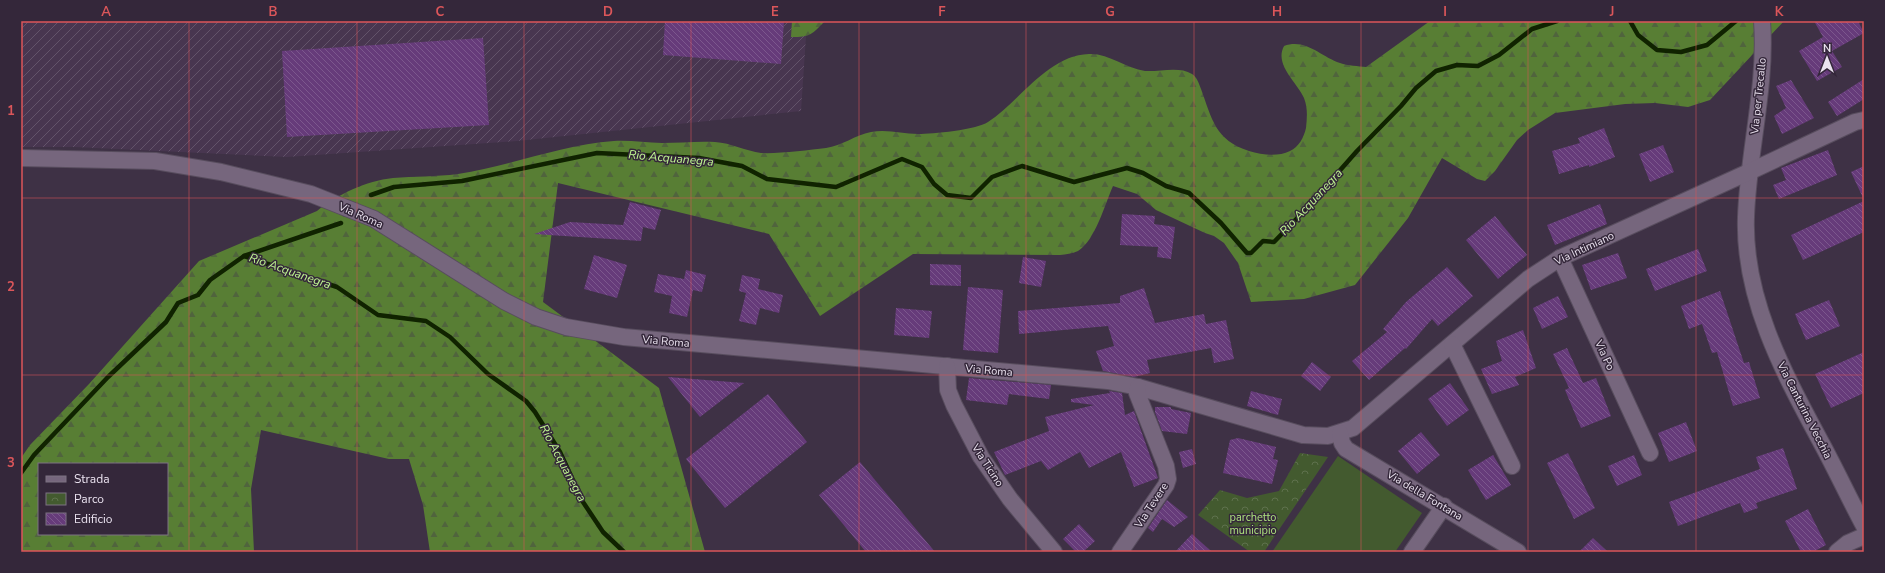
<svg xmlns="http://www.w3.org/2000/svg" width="1885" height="573" font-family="'Nunito Sans',sans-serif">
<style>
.industrial{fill:url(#industrial-furrows)}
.forest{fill:url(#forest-firs);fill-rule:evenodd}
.park{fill:url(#park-crowns)}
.pitch{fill:#435a2f}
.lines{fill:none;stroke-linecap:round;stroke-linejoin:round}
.stream{stroke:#102300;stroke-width:4.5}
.building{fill:url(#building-back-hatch)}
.minor-casing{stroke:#584d5e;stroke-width:18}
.minor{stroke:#76667d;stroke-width:16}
.grid{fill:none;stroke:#db565a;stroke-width:1;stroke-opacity:0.55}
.labels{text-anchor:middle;stroke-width:3;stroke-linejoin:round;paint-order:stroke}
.street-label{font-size:11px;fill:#eae2ef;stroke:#34273a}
.park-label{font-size:11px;fill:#ade27e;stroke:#34273a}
.water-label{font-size:12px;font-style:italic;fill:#c0f791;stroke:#34273a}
.neatline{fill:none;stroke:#db565a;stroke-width:1.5}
.grid-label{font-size:13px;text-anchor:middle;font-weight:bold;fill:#db565a}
</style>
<defs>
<pattern id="industrial-furrows" width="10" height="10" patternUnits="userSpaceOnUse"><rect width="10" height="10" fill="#483650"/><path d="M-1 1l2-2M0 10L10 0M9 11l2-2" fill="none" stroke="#63536a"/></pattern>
<pattern id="forest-firs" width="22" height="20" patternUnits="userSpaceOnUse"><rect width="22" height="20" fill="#587e34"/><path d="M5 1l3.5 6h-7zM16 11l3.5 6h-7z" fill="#50643d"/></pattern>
<pattern id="park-crowns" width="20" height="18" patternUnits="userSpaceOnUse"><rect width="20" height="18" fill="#435a2f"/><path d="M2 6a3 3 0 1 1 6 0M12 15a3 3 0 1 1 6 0" fill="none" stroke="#5e714d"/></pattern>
<pattern id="building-back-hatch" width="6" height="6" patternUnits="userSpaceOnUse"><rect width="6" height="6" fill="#663b7a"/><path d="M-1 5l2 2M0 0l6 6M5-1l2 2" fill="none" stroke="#7c578d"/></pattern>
</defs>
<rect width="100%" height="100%" fill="#3e3145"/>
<polygon class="industrial" points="21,21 807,21 801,111 517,141 287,157 75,147 21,147"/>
<g class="forest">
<path d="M792,21H825C811,35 811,37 791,37Z"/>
<path d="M1430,21H1784L1710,100L1688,107L1655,103L1625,104L1555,113L1528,130L1517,140L1495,171L1485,181L1477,179L1442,158L1408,218L1355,285L1304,299L1251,302L1238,263L1224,243L1214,236L1205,233L1156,210L1137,194L1113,186C1105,204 1095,241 1078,251C1072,254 1066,254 1060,255L913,254L820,316L769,234L558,183L543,302L659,388L705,552H430L423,505L409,459H389L261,430L251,489L254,552H21V458L30,445L89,384L199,261L317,211C338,194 366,181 393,178C414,176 436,177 458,174C510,166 561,145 614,141C630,140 646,143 662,143C679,143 698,141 715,142C731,143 746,151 761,153C778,154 809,150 826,148C842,146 855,135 871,132C888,129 902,134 918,134C933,134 976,130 988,122C1019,102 1048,55 1089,54C1108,53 1126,68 1145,71C1160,72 1179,66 1192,74C1197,77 1199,84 1201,89C1212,119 1215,140 1249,151C1262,155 1278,157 1290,151C1299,147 1304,137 1306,128C1307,118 1308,108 1304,98C1297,82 1274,65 1284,46C1306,38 1321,57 1340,63C1348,66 1358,66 1366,67ZM39,464H167V534H39Z"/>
</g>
<polygon class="park" points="1300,453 1328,457 1264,552 1250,552 1198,515 1220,490 1247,498 1279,491"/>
<polygon class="pitch" points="1338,456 1422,513 1395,552 1272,552"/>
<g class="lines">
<g class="stream">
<polyline points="1630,21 1638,35 1657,50 1681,52 1707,45 1736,21"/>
<polyline points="371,195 394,187 462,181 597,153 699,158 742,166 767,179 836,187 902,159 922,167 934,184 947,195 971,198 992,177 1022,166 1074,182 1127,168 1143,173 1166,186 1189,193 1221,223 1247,253 1251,253 1263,241 1274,242 1305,210 1357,151 1401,106 1416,88 1436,71 1457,65 1478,66 1499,55 1532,29 1557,21"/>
<polyline points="244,256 337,287 378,315 426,321 450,337 488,374 526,401 535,412 560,452 583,502 603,532 624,552"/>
<polyline points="21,473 34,455 108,377 166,322 178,303 198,295 210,280 244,256 341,223"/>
</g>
</g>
<g class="building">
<polygon points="665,21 784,21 781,64 663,55"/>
<polygon points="1814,21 1858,21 1864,33 1832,51 1842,67 1817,81 1799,51 1823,37"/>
<polygon points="483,38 489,125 287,137 282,51"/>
<polygon points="1864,79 1864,99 1837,116 1828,102"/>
<polygon points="1791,80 1814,118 1782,134 1774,116 1786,108 1776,86"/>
<polygon points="1604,128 1615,157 1589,167 1589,165 1559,174 1552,151 1580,143 1578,138"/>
<polygon points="1663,145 1674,172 1650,182 1639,154"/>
<polygon points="1828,150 1837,175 1779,199 1773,185 1786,180 1781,168"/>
<polygon points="1864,166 1864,200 1851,172"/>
<polygon points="1864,201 1864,232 1803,260 1791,235"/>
<polygon points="630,202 661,210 655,230 643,227 641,241 534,234 570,222 623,225"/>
<polygon points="1600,204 1607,224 1555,245 1547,225"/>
<polygon points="1122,214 1155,216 1154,224 1175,227 1171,259 1157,257 1158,247 1120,245"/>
<polygon points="1495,216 1527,255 1498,279 1466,240"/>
<polygon points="1698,249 1707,271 1655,291 1646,269"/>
<polygon points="1618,253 1627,278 1591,290 1582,265"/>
<polygon points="594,255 627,265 617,298 584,289"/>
<polygon points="1023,257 1046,261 1041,287 1019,283"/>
<polygon points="930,264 961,265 961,286 930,285"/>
<polygon points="1447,267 1473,296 1438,326 1432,319 1406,349 1405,348 1369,380 1352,361 1387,332 1383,329 1406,302"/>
<polygon points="686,270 706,275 702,292 693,290 687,317 669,313 672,296 654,292 658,274 684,279"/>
<polygon points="742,275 760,279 758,289 783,295 779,313 760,308 756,325 739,321 746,293 739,291"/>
<polygon points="968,287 1003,290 998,353 963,350"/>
<polygon points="1144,288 1155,323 1204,314 1206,324 1226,320 1234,359 1214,363 1211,348 1147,360 1150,373 1134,377 1103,371 1096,351 1114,346 1108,326 1019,334 1018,311 1120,303 1120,296"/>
<polygon points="1720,291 1744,363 1749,362 1760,398 1733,406 1717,352 1712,353 1702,324 1689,329 1681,306"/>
<polygon points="1558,296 1568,317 1542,329 1533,308"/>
<polygon points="1829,300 1840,326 1806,340 1795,314"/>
<polygon points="896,308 932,311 929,338 894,335"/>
<polygon points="1523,330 1536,368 1515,377 1519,385 1492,394 1481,369 1502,361 1496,341"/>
<polygon points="1567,348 1583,383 1596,378 1611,416 1581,428 1565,390 1569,388 1553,354"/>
<polygon points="1864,352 1864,393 1831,408 1815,374"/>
<polygon points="1312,362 1331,377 1320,391 1301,376"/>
<polygon points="668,377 744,383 700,417"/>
<polygon points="969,378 1051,385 1049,399 1009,394 1007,405 966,400"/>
<polygon points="1450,383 1469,410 1447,426 1428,399"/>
<polygon points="1109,391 1122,393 1125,415 1134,411 1158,478 1134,487 1121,452 1089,468 1080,452 1048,470 1041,461 1005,475 994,452 1049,431 1045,417 1094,405 1071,402 1071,399 1110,393"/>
<polygon points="1251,391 1282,399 1278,415 1247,406"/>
<polygon points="768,394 807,442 725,508 686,459"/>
<polygon points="1155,407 1171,407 1171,409 1191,413 1187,434 1162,431 1155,412"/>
<polygon points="1686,422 1697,451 1669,462 1658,433"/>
<polygon points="1421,432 1440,455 1417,474 1398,451"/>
<polygon points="1238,438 1276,447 1273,459 1278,460 1272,484 1223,473 1230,440"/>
<polygon points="1783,448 1797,489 1756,503 1758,508 1744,513 1740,503 1678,526 1669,502 1760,469 1756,457"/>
<polygon points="1192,449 1196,464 1183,468 1179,452"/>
<polygon points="1568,453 1595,508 1574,519 1547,463"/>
<polygon points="1493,455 1511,485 1486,500 1468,470"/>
<polygon points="1634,455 1642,475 1617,486 1608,466"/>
<polygon points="860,462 935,552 866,552 819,495"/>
<polygon points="1167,500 1188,517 1174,527 1162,519 1153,532 1148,528"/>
<polygon points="1808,509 1826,545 1813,552 1801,552 1785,521"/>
<polygon points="1079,524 1095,541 1083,552 1076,552 1063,539"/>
<polygon points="1192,534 1212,552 1175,552"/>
<polygon points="1593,538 1608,552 1579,552"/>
</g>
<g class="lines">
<defs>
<g id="minor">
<path d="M1762,21C1767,85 1748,153 1746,217C1743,300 1785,375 1823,446C1837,472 1850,500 1864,526"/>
<polyline points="21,158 155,161 221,172 311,194 374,219 504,301 536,317 566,327 624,337 1108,381 1138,387 1303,435 1328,436 1353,428 1528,279 1560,258 1751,171 1855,122 1864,120"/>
<polyline points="1560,258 1650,453"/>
<polyline points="1452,344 1512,466"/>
<polyline points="947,366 948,390 954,405 981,457 1010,499 1054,552"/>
<polyline points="1340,433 1342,443 1346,449 1518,552"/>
<polyline points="1120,552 1166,485 1168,479 1166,466 1137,393 1138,387"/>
<polyline points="1412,552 1444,506"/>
<polyline points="1837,552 1848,543 1864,536"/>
</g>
</defs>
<use href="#minor" class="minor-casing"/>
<use href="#minor" class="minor"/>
</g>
<path class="grid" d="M189,21V552M357,21V552M524,21V552M691,21V552M859,21V552M1026,21V552M1194,21V552M1361,21V552M1528,21V552M1696,21V552M21,198H1864M21,375H1864"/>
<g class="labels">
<g class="street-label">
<text transform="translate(1758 96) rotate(-84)" y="4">Via per Trecallo</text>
<text transform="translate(361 215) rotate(24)" y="4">Via Roma</text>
<text transform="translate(1584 248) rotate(-25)" y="4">Via Intimiano</text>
<text transform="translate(666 341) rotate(5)" y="4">Via Roma</text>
<text transform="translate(1605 355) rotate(65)" y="4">Via Po</text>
<text transform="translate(989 370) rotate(5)" y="4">Via Roma</text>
<text transform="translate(1805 410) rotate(63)" y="4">Via Canturina Vecchia</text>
<text transform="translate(988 465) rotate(57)" y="4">Via Ticino</text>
<text transform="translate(1425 495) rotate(31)" y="4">Via della Fontana</text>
<text transform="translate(1151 505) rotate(-57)" y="4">Via Tevere</text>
</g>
<g class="park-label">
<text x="1253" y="521">parchetto<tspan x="1253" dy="13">municipio</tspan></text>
</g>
<g class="water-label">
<text transform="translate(671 158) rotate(5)" y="4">Rio Acquanegra</text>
<text transform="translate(1311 202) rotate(-47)" y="4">Rio Acquanegra</text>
<text transform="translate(290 271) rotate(19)" y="4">Rio Acquanegra</text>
<text transform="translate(563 463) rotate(62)" y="4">Rio Acquanegra</text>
</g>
</g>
<rect width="1885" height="573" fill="none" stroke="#34273a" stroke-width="44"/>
<rect x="38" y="463" width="130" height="72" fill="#34273a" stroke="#7d7282"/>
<rect x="46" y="476" width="20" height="6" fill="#76667d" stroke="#7d7282"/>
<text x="74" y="483" font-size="12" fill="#eae2ef">Strada</text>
<rect x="46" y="493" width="20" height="12" fill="url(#park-crowns)" stroke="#7d7282"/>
<text x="74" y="503" font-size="12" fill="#eae2ef">Parco</text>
<rect x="46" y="513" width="20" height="12" fill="url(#building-back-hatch)" stroke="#7d7282"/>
<text x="74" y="523" font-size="12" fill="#eae2ef">Edificio</text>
<g transform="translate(1827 58)" stroke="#34273a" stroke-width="3" paint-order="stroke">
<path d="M0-3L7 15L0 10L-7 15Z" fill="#eae2ef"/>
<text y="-6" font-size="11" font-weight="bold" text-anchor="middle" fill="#eae2ef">N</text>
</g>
<rect x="22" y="22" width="1841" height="529" class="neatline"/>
<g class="grid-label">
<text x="106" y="16">A</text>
<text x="273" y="16">B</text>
<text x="440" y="16">C</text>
<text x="608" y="16">D</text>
<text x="775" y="16">E</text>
<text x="942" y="16">F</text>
<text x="1110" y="16">G</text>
<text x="1277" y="16">H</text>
<text x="1445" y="16">I</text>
<text x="1612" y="16">J</text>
<text x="1779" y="16">K</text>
<text x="11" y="115">1</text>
<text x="11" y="291">2</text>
<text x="11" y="467">3</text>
</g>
</svg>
